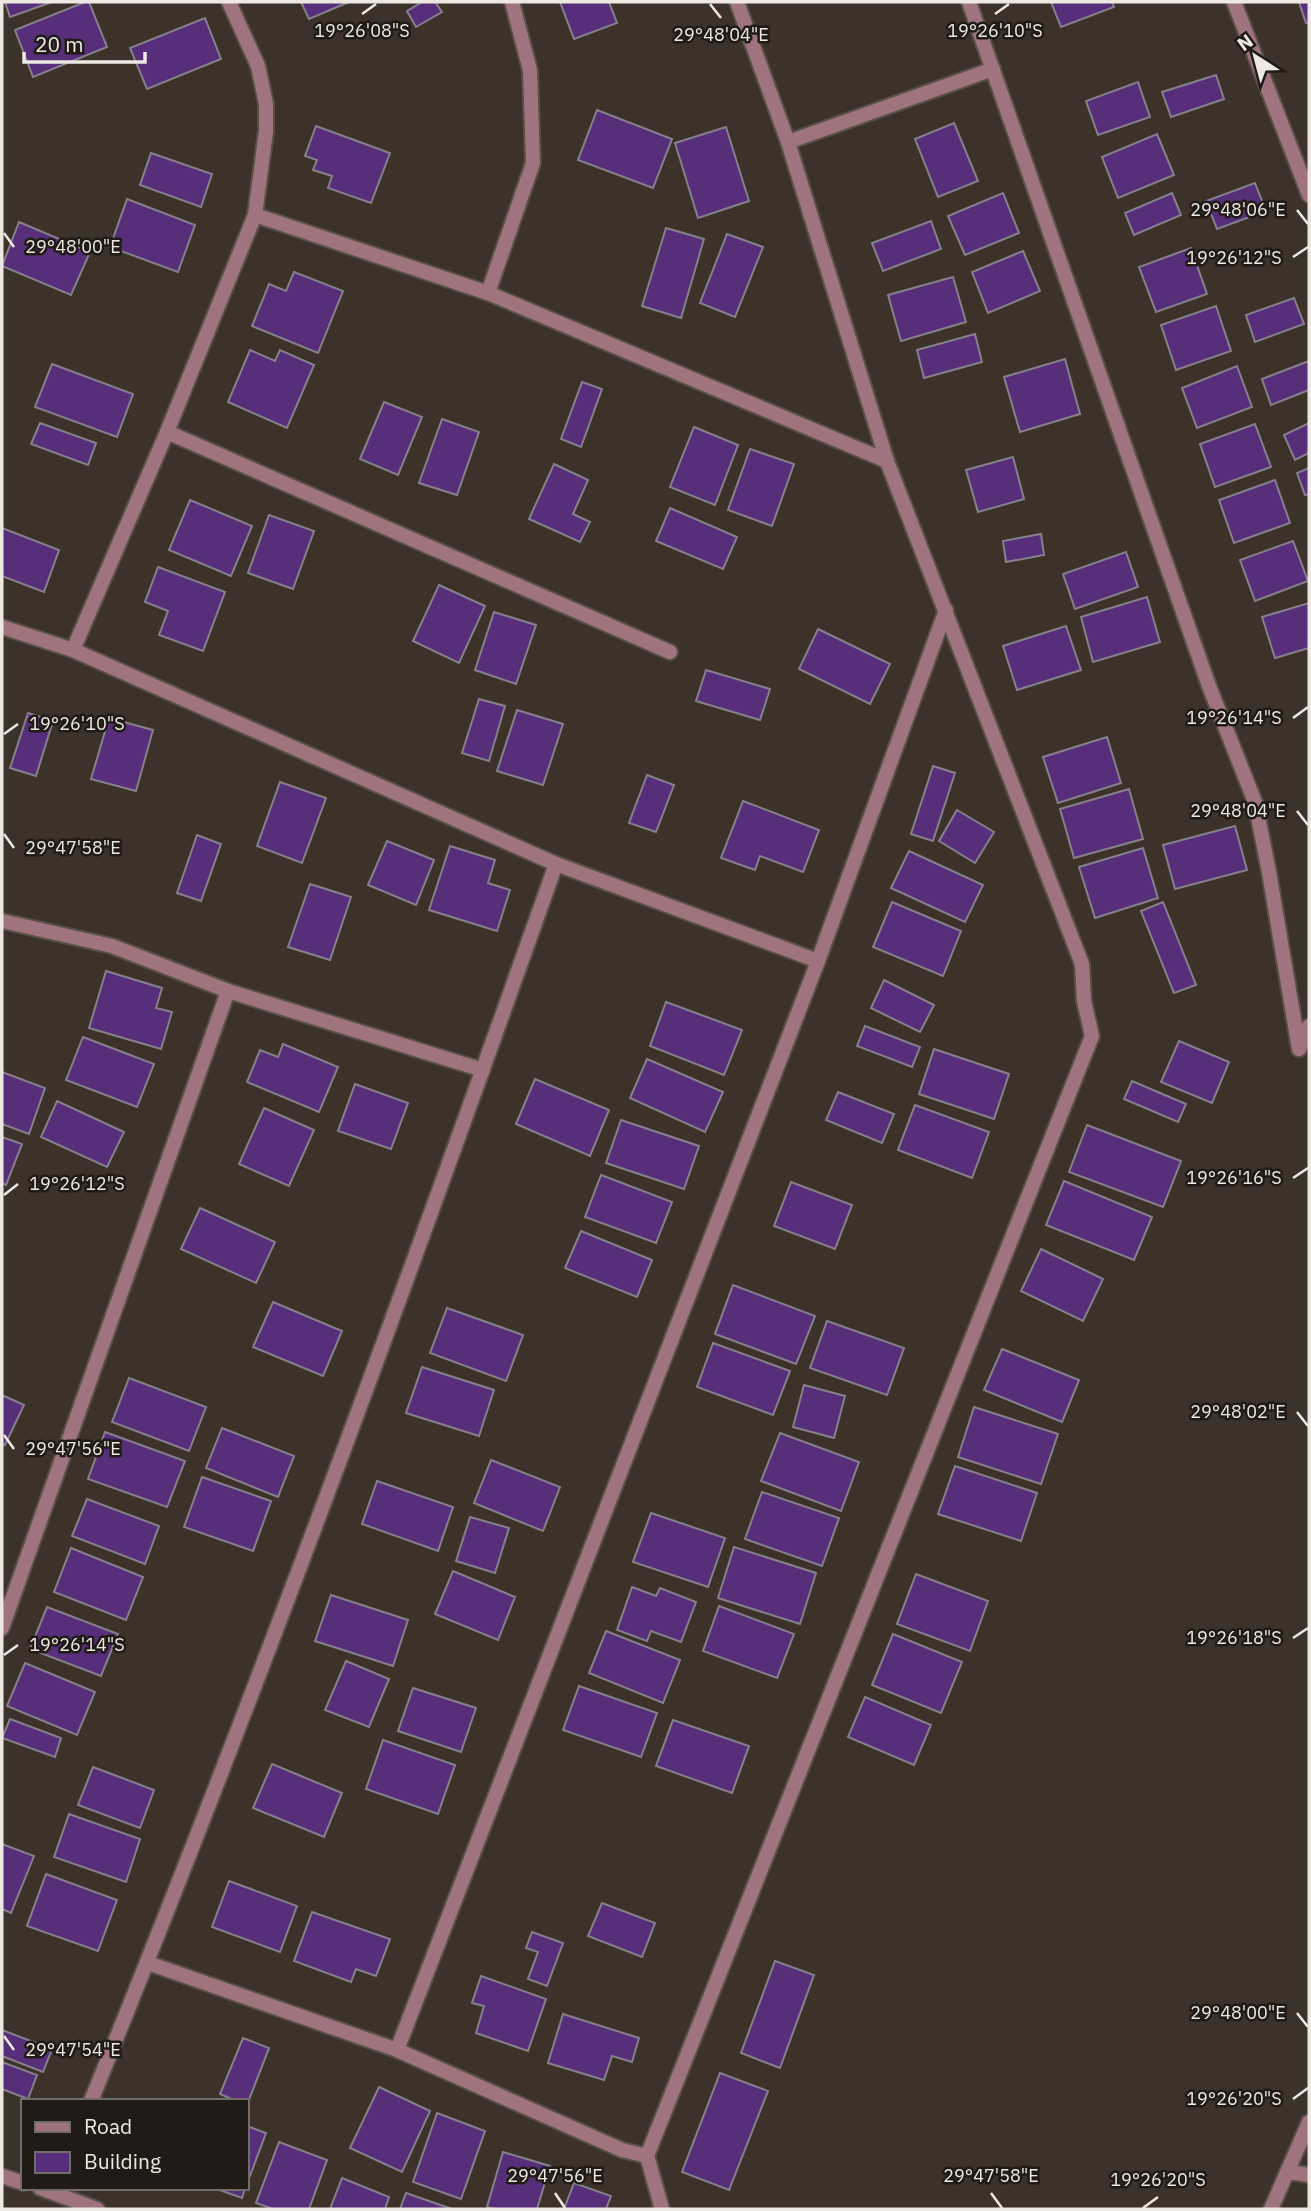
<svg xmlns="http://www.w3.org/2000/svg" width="1311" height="2211" font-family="'IBM Plex Sans',sans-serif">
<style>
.building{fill:#572e79;stroke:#86808d;stroke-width:2}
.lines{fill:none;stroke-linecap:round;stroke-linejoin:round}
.street-casing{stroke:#584f47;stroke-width:18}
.street{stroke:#a0747f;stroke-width:14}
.ticks{fill:none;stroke:#eee8e2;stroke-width:2.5}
.ticks-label{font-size:18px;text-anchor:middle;fill:#eee8e2;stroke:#201b17;stroke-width:5;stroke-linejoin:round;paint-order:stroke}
</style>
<rect width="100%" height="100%" fill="#3c3229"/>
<g class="building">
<polygon points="5,2 52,2 10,17"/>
<polygon points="85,2 89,2 107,47 33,77 15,30"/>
<polygon points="301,2 349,2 309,19"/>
<polygon points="422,2 435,2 442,12 416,27 407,11"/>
<polygon points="560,2 609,2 617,23 574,39"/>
<polygon points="1051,2 1112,2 1114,7 1061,27"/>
<polygon points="1299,2 1309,2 1309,22 1306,23"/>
<polygon points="205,18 221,59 147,89 130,48"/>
<polygon points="1216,75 1224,99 1171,117 1162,92"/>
<polygon points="1138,82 1150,117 1098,135 1086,101"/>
<polygon points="597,110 672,139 653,188 578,160"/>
<polygon points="954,123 978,181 938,197 915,139"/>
<polygon points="316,126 390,153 371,203 328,188 332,176 313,170 317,160 305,156"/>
<polygon points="726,127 749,201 698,218 675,143"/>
<polygon points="1157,134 1174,175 1118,198 1102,157"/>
<polygon points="151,153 212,174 201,207 140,185"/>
<polygon points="1255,183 1266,211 1217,229 1206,201"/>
<polygon points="1003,193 1019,233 965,255 948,216"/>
<polygon points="1172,193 1181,215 1134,235 1125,213"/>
<polygon points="127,199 195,225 178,272 110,247"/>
<polygon points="931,221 941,249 883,271 872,243"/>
<polygon points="19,222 90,252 71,295 2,266"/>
<polygon points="666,228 704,239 681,318 642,306"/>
<polygon points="727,234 763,247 735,317 700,303"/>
<polygon points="1191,248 1207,294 1156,312 1139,267"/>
<polygon points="1023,251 1040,291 988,313 972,272"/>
<polygon points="294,272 343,291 318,353 252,326 269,284 286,291"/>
<polygon points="953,277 966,322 901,341 888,295"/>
<polygon points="1294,298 1304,324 1255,342 1246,315"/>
<polygon points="1216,306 1231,351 1176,370 1161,325"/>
<polygon points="975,334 982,362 924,378 917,350"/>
<polygon points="250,350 275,361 280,350 314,365 287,428 228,402"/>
<polygon points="1065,359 1080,414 1020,432 1004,377"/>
<polygon points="1309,361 1309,390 1271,405 1262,379"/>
<polygon points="52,364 133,394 117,437 35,407"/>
<polygon points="1237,366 1252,407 1197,428 1182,388"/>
<polygon points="582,382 602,389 581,447 561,439"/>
<polygon points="384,402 422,417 398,475 360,459"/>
<polygon points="442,419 479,432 457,495 419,483"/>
<polygon points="40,423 96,443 88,465 31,444"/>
<polygon points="1309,423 1309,453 1295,460 1284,435"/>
<polygon points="1255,424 1271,467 1215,487 1200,444"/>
<polygon points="694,427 738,445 715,505 670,487"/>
<polygon points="750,449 794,464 772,526 728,510"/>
<polygon points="1013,457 1024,499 978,512 966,470"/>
<polygon points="554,464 588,480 573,514 590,522 580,542 529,519"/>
<polygon points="1309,468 1309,494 1305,495 1297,473"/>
<polygon points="1275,480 1290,523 1234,543 1219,500"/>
<polygon points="190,500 252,526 231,576 169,550"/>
<polygon points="670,508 737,537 723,569 656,541"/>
<polygon points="269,515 314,531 293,589 248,573"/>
<polygon points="2,528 59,550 44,592 2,576"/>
<polygon points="1041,534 1044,555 1006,562 1003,541"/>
<polygon points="1293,541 1308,581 1255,601 1240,560"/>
<polygon points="1126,552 1138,587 1075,609 1063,574"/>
<polygon points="158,567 225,592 203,651 159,635 168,611 145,602"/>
<polygon points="439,585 485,606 459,663 413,641"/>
<polygon points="1147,597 1160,642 1093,662 1081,617"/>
<polygon points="1309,603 1309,648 1275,658 1262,617"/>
<polygon points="494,612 536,625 516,684 475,670"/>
<polygon points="1066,626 1081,670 1017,690 1003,646"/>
<polygon points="818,629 890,664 870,704 799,669"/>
<polygon points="706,670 770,689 760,720 696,701"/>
<polygon points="479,699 505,706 489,761 462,753"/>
<polygon points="517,710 563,724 543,785 497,771"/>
<polygon points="28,713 53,721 36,776 10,768"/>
<polygon points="109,718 153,730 136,791 91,779"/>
<polygon points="1107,737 1121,783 1058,803 1043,757"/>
<polygon points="933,766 955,773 933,841 911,834"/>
<polygon points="647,775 674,785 656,832 629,823"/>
<polygon points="280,782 326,798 302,863 257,846"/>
<polygon points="1129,789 1143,839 1074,858 1060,809"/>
<polygon points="743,801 819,830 803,872 760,856 755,870 721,858"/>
<polygon points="957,810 994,832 975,863 939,841"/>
<polygon points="1235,826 1247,870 1175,889 1163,845"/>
<polygon points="197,835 221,844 201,901 177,893"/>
<polygon points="387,841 434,860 416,905 368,885"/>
<polygon points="450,846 495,860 488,883 510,890 497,931 429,910"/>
<polygon points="1143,848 1158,898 1095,918 1079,867"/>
<polygon points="909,851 983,885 965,922 891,888"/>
<polygon points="310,884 351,897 330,960 288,947"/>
<polygon points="892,902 961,931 943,976 873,947"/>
<polygon points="1163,902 1196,985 1174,993 1141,911"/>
<polygon points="106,971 162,988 156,1008 172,1012 161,1049 89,1028"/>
<polygon points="884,980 934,1005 920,1032 871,1008"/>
<polygon points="666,1002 742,1030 724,1075 650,1046"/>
<polygon points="865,1026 920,1047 912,1067 857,1046"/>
<polygon points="83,1037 154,1064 137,1107 66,1080"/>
<polygon points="1179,1041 1229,1062 1212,1103 1161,1082"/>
<polygon points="283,1044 338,1067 319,1112 247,1082 260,1050 278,1057"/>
<polygon points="934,1049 1009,1074 994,1119 919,1094"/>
<polygon points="647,1059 723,1092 705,1132 630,1098"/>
<polygon points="2,1072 45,1088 29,1134 2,1124"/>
<polygon points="535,1079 609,1110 590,1156 516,1124"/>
<polygon points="1132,1081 1186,1104 1178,1122 1124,1099"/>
<polygon points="355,1084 408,1103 391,1149 338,1131"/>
<polygon points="838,1092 894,1114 882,1143 826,1120"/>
<polygon points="57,1101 124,1132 107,1167 41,1137"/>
<polygon points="915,1105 989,1132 972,1178 898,1150"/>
<polygon points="264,1108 314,1130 289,1186 239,1164"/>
<polygon points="621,1120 699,1146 684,1189 606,1163"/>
<polygon points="1087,1125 1181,1161 1163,1207 1069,1172"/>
<polygon points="2,1137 22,1144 6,1185 2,1183"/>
<polygon points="601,1175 672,1202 656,1243 585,1217"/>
<polygon points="1064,1181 1152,1217 1134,1260 1046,1225"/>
<polygon points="791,1182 852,1205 835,1249 774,1226"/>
<polygon points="200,1208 275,1242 256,1283 181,1249"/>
<polygon points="581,1231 652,1260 637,1297 565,1268"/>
<polygon points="1041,1249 1103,1279 1083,1321 1021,1291"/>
<polygon points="733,1285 815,1316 796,1364 715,1334"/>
<polygon points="273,1302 342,1331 323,1376 253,1347"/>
<polygon points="447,1308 523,1335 506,1381 430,1353"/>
<polygon points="827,1321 904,1348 887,1395 810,1368"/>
<polygon points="713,1343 790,1371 773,1415 697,1387"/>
<polygon points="1002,1349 1079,1380 1062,1422 984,1390"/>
<polygon points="422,1367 494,1390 479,1436 406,1413"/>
<polygon points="129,1378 206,1407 189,1451 112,1422"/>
<polygon points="804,1385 845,1396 834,1438 793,1427"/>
<polygon points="2,1395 24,1405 5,1445 2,1443"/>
<polygon points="974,1407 1058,1434 1041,1484 958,1457"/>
<polygon points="222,1428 294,1456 278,1497 206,1468"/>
<polygon points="105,1432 185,1461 167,1507 88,1479"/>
<polygon points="780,1433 859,1462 841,1511 761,1481"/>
<polygon points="491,1460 560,1487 543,1531 474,1503"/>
<polygon points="955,1466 1037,1493 1021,1541 938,1514"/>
<polygon points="202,1477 271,1501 253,1551 184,1527"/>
<polygon points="377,1481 453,1507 438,1551 362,1524"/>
<polygon points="762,1492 839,1518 822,1566 745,1539"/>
<polygon points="87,1499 159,1526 145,1564 72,1536"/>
<polygon points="651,1513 725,1538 708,1587 633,1562"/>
<polygon points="470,1517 509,1528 495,1573 456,1561"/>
<polygon points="734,1547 816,1573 800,1624 718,1598"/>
<polygon points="71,1548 143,1577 126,1620 54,1592"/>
<polygon points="453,1571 515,1597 498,1640 435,1614"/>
<polygon points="916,1574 988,1601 970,1651 897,1624"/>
<polygon points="632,1587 656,1596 660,1588 696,1602 681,1642 651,1631 647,1641 617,1630"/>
<polygon points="331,1595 408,1620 393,1666 315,1641"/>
<polygon points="719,1606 794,1634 777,1678 703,1651"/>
<polygon points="47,1607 118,1634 101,1676 30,1649"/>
<polygon points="606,1631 680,1660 663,1703 589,1673"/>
<polygon points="893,1634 962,1662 941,1713 872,1685"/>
<polygon points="346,1661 389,1679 369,1727 325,1710"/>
<polygon points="25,1663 95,1692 77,1735 7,1706"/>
<polygon points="579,1686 657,1713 641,1757 563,1730"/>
<polygon points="413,1688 476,1708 461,1752 398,1731"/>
<polygon points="865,1697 931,1725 914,1765 848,1737"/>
<polygon points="10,1719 61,1738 55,1757 2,1738"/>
<polygon points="673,1720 749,1746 732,1793 656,1766"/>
<polygon points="383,1740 455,1765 438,1814 366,1789"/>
<polygon points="272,1764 342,1793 324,1837 253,1808"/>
<polygon points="93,1767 154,1790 140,1828 78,1805"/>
<polygon points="69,1814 140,1839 126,1882 54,1857"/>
<polygon points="2,1844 34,1856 11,1913 2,1909"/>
<polygon points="46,1874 117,1900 98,1951 27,1926"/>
<polygon points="229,1881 297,1906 280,1952 212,1927"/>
<polygon points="602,1903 655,1923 642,1957 588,1936"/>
<polygon points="312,1912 390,1939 376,1976 356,1969 351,1982 294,1961"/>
<polygon points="532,1932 563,1943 547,1986 528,1979 538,1952 526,1948"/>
<polygon points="775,1961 814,1975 780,2068 741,2053"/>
<polygon points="481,1976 546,1999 528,2051 476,2033 484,2006 472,2003"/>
<polygon points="563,2014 639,2038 632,2062 612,2056 604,2080 548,2063"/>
<polygon points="2,2030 52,2049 43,2072 2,2056"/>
<polygon points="243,2038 269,2048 247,2105 247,2101 236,2101 220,2094"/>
<polygon points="2,2062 37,2075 28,2099 2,2089"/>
<polygon points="720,2073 768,2091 729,2190 682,2172"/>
<polygon points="379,2087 430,2111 402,2172 350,2148"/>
<polygon points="437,2113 485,2131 461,2199 413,2182"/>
<polygon points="247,2126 266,2133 247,2184"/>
<polygon points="279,2142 327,2160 309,2209 273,2209 256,2203"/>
<polygon points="503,2152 550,2166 537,2209 496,2209 487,2207"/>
<polygon points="342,2178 389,2197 385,2209 330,2209"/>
<polygon points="574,2183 611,2196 606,2209 564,2209"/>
<polygon points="214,2188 245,2188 242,2198"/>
<polygon points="406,2193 452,2209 400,2209"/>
</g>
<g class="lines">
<defs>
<g id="street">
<polyline points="969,2 1209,686 1255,802 1269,872 1299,1049"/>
<polyline points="1234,2 1309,195"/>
<polyline points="788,142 993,69"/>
<polyline points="255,215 488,293 887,461"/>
<polyline points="488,293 533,163 530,70 512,2"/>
<polyline points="167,432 670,652"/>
<polyline points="2,627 73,650 556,864 818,961"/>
<polyline points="73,650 167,432 255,215 266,131 266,104 258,66 229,2"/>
<polyline points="2,921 112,946 228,991 483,1070"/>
<polyline points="1299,1049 1309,1026"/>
<polyline points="2,1628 228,991"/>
<polyline points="148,1963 397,2050 622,2150 647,2156 1092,1036 1084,1001 1082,964 887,461 788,142 737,2"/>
<polyline points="397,2050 818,961 946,610"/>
<path d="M91,2101C257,1693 409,1279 556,864"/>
<polyline points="647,2156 662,2209"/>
<polyline points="1288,2172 1309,2175"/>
<polyline points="2,2176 23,2183"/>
<polyline points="40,2188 97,2209"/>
<polyline points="1271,2209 1309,2122"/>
</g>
</defs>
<use href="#street" class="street-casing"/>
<use href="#street" class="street"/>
</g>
<path class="ticks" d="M710,4L721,18M362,14L376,4M995,14L1009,4M1297,210L1308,224M4,233L14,247M1293,257L1308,247M1293,718L1308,707M4,734L18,724M1297,811L1308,825M4,834L14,848M1293,1178L1308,1168M4,1195L18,1184M1297,1412L1308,1426M4,1435L14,1449M1293,1638L1308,1628M4,1655L18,1645M1297,2013L1308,2027M4,2036L14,2050M1293,2099L1308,2088M555,2193L565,2208M991,2193L1002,2208M1143,2208L1158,2197"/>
<g class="ticks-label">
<text x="362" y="37">19°26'08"S</text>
<text x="995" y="37">19°26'10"S</text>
<text x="721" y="41">29°48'04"E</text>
<text x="1238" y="216">29°48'06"E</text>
<text x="73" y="253">29°48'00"E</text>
<text x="1234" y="264">19°26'12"S</text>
<text x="1234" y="724">19°26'14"S</text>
<text x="77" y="730">19°26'10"S</text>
<text x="1238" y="817">29°48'04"E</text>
<text x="73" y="854">29°47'58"E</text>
<text x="1234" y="1184">19°26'16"S</text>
<text x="77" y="1190">19°26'12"S</text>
<text x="1238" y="1418">29°48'02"E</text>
<text x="73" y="1455">29°47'56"E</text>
<text x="1234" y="1644">19°26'18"S</text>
<text x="77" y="1651">19°26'14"S</text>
<text x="1238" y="2019">29°48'00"E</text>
<text x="73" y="2056">29°47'54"E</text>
<text x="1234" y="2105">19°26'20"S</text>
<text x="555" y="2182">29°47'56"E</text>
<text x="991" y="2182">29°47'58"E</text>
<text x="1158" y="2186">19°26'20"S</text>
</g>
<rect width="1311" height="2211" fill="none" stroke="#eee8e2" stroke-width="7"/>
<rect x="21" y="2099" width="228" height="91" fill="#201b17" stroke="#726d68" stroke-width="2"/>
<rect x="35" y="2122" width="35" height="10" fill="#a0747f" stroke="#726d68" stroke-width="2"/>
<text x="84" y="2134" font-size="21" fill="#eee8e2">Road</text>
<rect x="35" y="2152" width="35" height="21" fill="#572e79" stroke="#726d68" stroke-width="2"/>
<text x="84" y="2169" font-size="21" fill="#eee8e2">Building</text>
<g transform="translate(1255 56) rotate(324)" stroke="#201b17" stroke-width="5" paint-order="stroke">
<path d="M0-5L12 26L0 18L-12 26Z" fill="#eee8e2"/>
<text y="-10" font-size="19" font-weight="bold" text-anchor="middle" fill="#eee8e2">N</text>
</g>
<path d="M24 52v10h121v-10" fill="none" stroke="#eee8e2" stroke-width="3.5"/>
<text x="35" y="52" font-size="21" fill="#eee8e2" stroke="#201b17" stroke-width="5" paint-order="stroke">20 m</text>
</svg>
